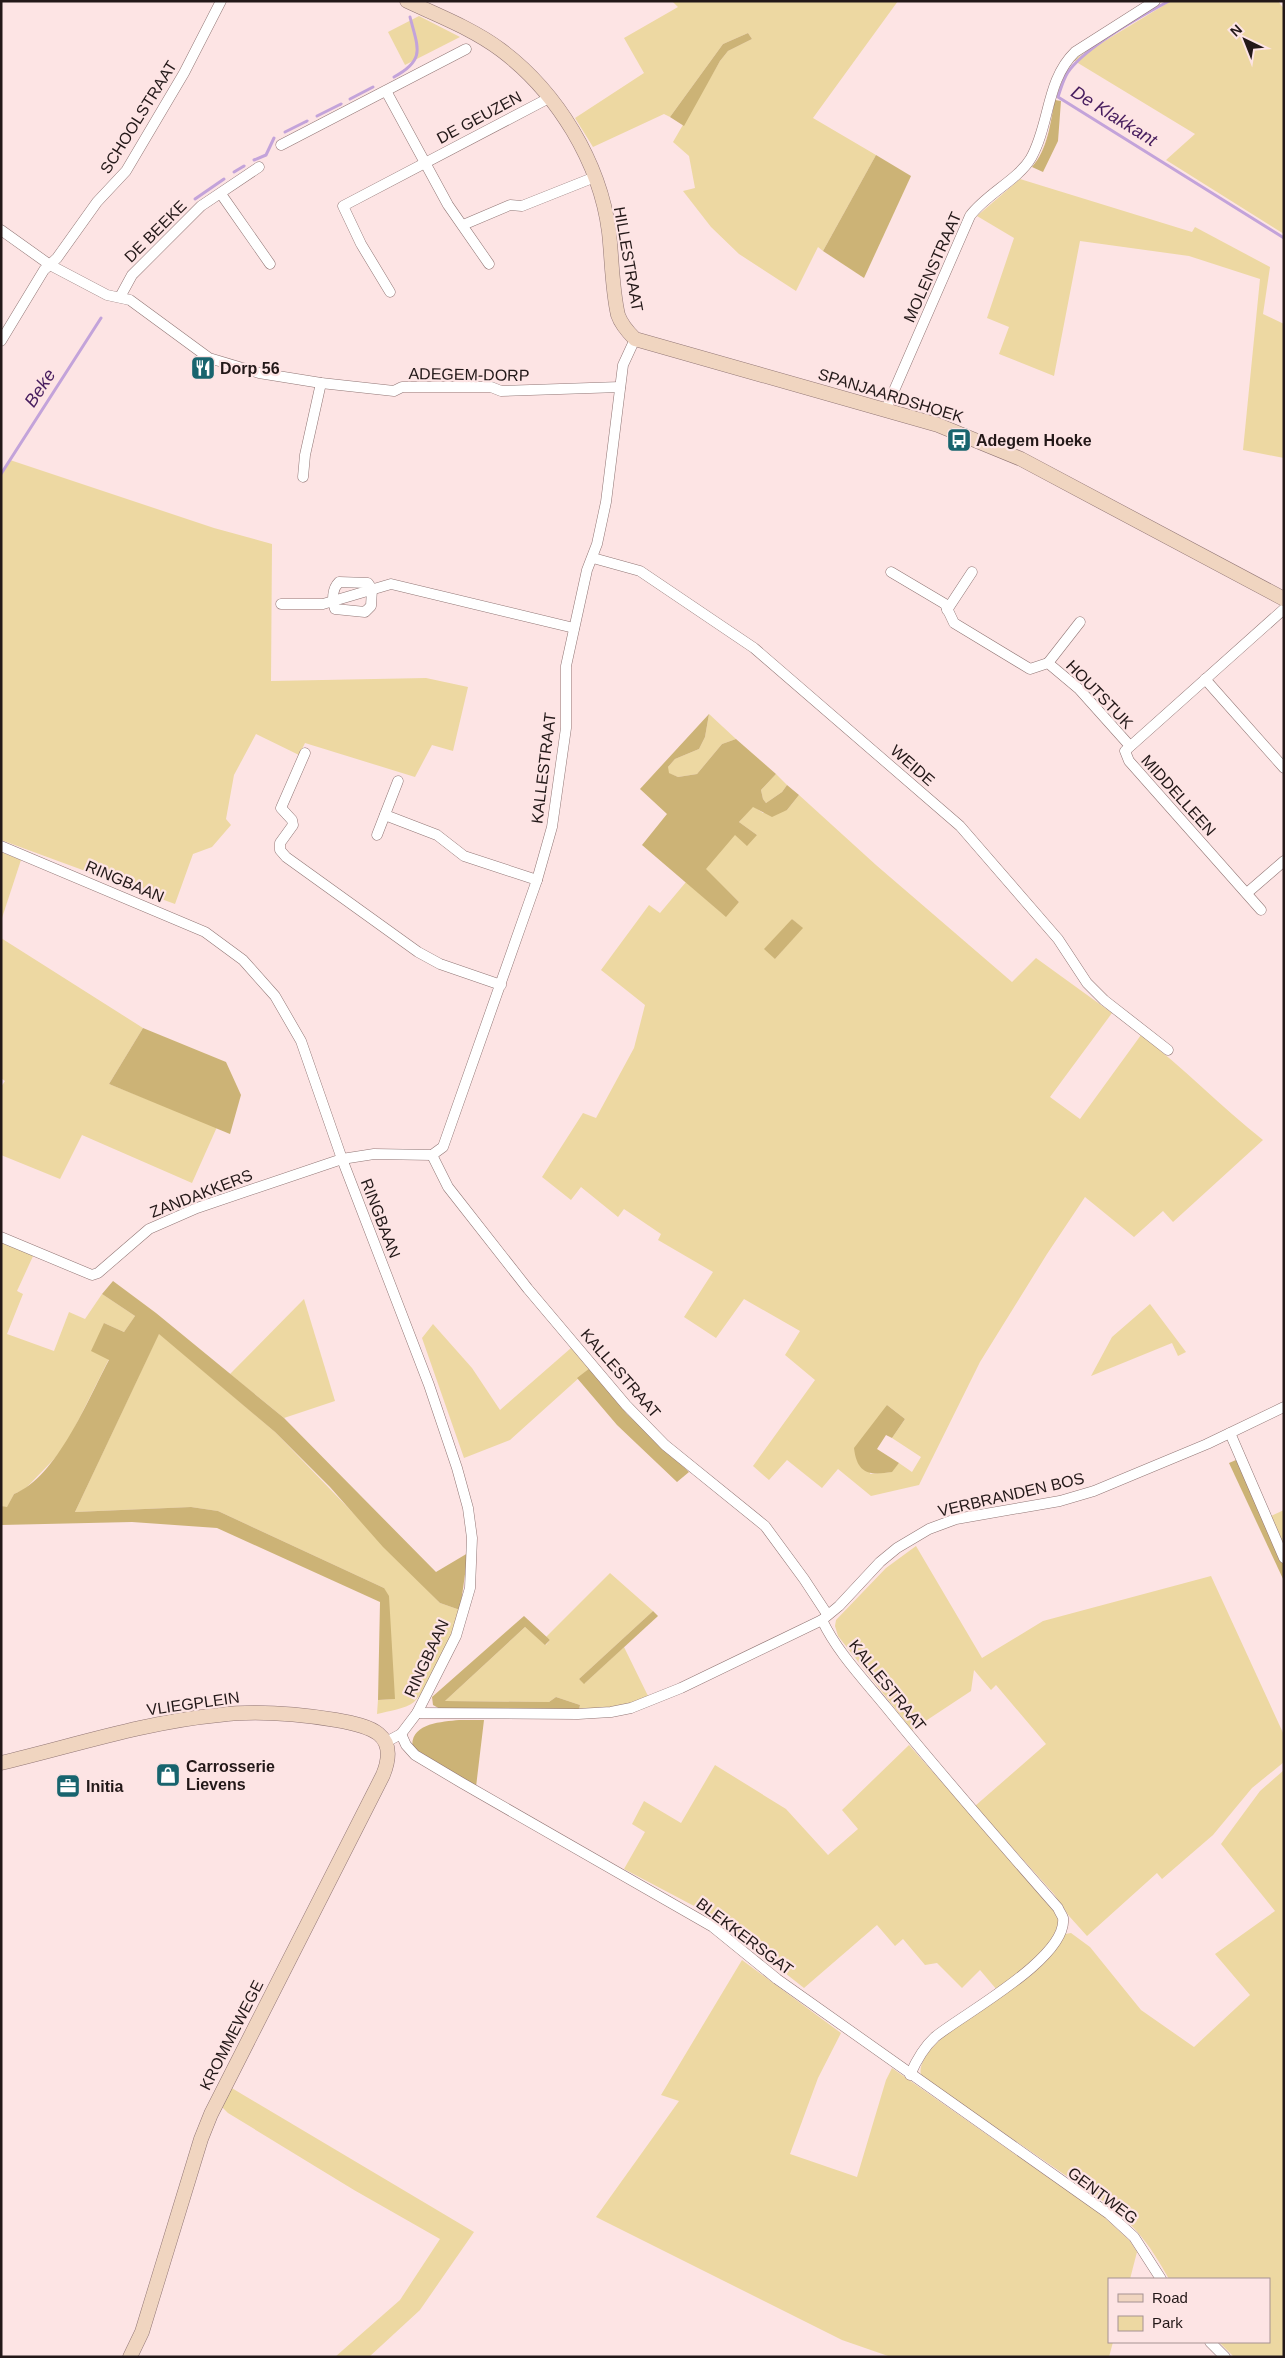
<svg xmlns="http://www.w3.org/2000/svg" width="1285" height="2358" font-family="Arial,sans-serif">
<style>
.green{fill:#edd8a2;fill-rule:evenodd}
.forest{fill:#ccb376}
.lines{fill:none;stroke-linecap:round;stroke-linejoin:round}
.stream{stroke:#c3a3da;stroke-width:3}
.street-casing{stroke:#917675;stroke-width:11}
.secondary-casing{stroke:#917675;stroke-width:15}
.street{stroke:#fff;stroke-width:10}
.secondary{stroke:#f0d5c0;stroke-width:14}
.labels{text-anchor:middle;stroke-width:4.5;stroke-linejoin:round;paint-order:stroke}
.street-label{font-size:16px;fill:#231818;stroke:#fde4e4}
.poi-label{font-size:16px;font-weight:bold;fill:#231818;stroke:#fde4e4;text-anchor:start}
.water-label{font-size:18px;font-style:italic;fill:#471d5e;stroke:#fde4e4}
</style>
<rect width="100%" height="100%" fill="#fde4e4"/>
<g class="green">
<polygon points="672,1 898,1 813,118 876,155 823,251 818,247 796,291 739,254 711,227 683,191 695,188 689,156 673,142 720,61 728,51 752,39 748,33 723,44 670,117 664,114 593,147 575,118 644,73 624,38 678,7"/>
<polygon points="1171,1 1278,1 1284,9 1284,234 1166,160 1195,134 1073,60"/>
<polygon points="419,16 460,37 405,65 388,32"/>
<polygon points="1020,179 1192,232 1195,227 1270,267 1263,314 1284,324 1284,458 1243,450 1260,279 1189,256 1080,241 1054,376 999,354 1009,327 987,318 1014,238 977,216"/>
<polygon points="10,460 214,528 272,544 271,681 426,678 468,687 453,751 432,745 415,777 305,743 299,755 256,734 234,775 226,819 231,825 212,847 193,854 175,904 1,840 1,474"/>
<polygon points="709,714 736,739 722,744 697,774 678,777 668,773 668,767 675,759 699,749 705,737"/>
<polygon points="776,774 787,785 782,792 766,803 763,799 761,790"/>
<path d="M799,795L876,865L1012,982L1036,958L1112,1013L1050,1097L1080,1119L1141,1035C1184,1068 1221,1107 1263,1140L1173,1222L1163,1211L1134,1237L1085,1197L1047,1254L980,1362L919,1485L871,1496L838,1469L822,1488L787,1460L769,1480L753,1466L815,1380L785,1355L800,1331L744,1299L716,1338L684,1317L713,1272L658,1240L661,1234L624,1209L618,1217L581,1187L571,1200L542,1177L583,1113L596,1118L634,1048L645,1005L601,970L649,905L660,913L686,882L723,914L739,902L705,869L735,834L757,835L739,822L753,806L763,813L787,810ZM792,919L802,928L775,959ZM887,1405L905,1419L892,1438L921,1457L912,1472L899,1463L891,1472L870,1474Z"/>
<polygon points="1,852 21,860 1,921"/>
<polygon points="1,938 143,1028 109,1084 217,1127 192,1183 82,1135 60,1179 1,1155 1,1087 5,1081 1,1078"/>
<polygon points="1,1241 34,1254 17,1291 23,1294 7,1334 54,1351 69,1312 85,1319 102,1294 135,1316 124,1332 104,1323 109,1359 68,1441 55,1458 25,1489 14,1494 7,1508 1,1506"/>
<polygon points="304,1299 335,1401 284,1418 230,1374"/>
<polygon points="1150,1304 1186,1352 1178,1356 1172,1343 1091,1376 1112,1337"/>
<polygon points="433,1324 472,1368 500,1410 571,1348 590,1368 510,1440 464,1458 422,1338"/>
<path d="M159,1333L275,1432L440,1603L460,1610C453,1632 432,1686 414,1702C405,1709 389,1711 377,1714L378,1700L394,1699L384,1588L218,1511L191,1507L75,1512Z"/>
<polygon points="1284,1510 1284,1545 1271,1516"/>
<polygon points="916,1546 982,1658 1043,1621 1211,1576 1284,1735 1284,1762 1252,1788 1213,1835 1162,1879 1157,1873 1087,1936 1069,1916 1054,1894 975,1806 1046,1744 996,1685 991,1690 974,1670 971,1691 912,1730 838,1636 835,1626 836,1620 886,1568"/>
<polygon points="610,1573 653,1611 579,1679 585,1683 624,1647 649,1698 610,1709 579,1710 580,1705 556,1697 549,1702 445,1701 525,1627 546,1645 550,1640 546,1637"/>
<path d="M909,1745L1048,1902C1053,1909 1059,1916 1058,1924C1055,1949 1016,1975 997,1990L980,1970L962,1988L937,1963L925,1965L903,1939L895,1946L877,1925L804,1988L713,1916L624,1869L645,1832L632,1824L644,1801L681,1823L715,1765L786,1809L828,1855L858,1829L842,1810Z"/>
<path d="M1284,1770V2357H1234L1219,2342H1269V2279H1169C1151,2247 1141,2233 1113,2208L921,2076C913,2042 1008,1995 1031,1975C1045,1963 1056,1950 1065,1934L1071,1933L1090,1947L1141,2010L1194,2047L1250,1995L1215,1954L1275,1911L1221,1844L1260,1791Z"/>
<polygon points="742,1960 841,2033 818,2078 790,2154 857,2177 886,2080 892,2068 1102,2215 1130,2241 1137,2252 1130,2279 1109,2279 1109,2342 1113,2342 1109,2357 891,2357 842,2340 596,2217 679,2101 661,2095"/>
<polygon points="230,2087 474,2232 420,2310 369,2357 335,2357 400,2300 440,2239 354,2190 228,2113 221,2106"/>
</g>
<g class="forest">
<polygon points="748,33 752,39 728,51 720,61 684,126 670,117 723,44"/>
<path d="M1055,100L1061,101L1058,141L1043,172L1032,167C1048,149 1050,124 1055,100Z"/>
<polygon points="876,155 911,176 864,278 823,251"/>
<polygon points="709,714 705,737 699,749 675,759 668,767 669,773 678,777 697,774 722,744 736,739 776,774 761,790 763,799 766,803 782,792 787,785 799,795 787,810 772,817 753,807 739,822 757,835 747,846 735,835 706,869 739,902 726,917 642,845 667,814 640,789"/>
<polygon points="792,919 803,928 775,959 764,949"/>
<polygon points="143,1028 226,1062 241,1095 230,1134 109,1084"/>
<path d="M113,1281L156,1313L284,1418L436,1572L468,1553L460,1610L440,1603L383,1547L330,1487L275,1432L159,1334L75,1512L191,1507L218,1511L384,1588L389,1596L395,1699L378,1700L380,1602L217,1528L132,1522L1,1525V1506L7,1507L14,1494C57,1477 88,1399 109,1360L91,1351L104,1323L124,1332L135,1316L102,1294Z"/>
<polygon points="590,1368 627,1414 689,1472 677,1482 617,1425 577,1378"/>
<path d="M887,1405L905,1419L892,1438L886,1435L877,1449L899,1463L892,1472C868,1476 857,1473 854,1448Z"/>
<polygon points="1236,1460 1239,1462 1284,1564 1284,1581 1229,1463"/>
<polygon points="653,1611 658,1616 584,1684 579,1679"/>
<polygon points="524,1616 550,1640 545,1645 525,1627 445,1701 549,1702 556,1697 580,1705 579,1710 442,1710 433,1705 432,1697"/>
<path d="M459,1720H484L476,1787L413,1751C407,1723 441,1722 459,1720Z"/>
</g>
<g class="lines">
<g class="stream">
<path d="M1169,1C1141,16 1086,47 1068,72C1063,80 1061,88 1058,97L1284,238"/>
<path d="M394,77C426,60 418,48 410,17"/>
<polyline points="350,99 373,87"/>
<polyline points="317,116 341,104"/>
<polyline points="285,132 307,121"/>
<polyline points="254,160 266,155 274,138"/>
<polyline points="234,172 244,166"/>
<polyline points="195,199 224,179"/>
<polyline points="1,474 101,318"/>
</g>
<defs>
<g id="street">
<polyline points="386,91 448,205 489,264"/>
<polyline points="281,145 466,49"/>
<polyline points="221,194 270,264"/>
<polyline points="463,225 510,205 522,206 595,177"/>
<polyline points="1,230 50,265 107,295 130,300 209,358 259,373 321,383 394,391 402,387 491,387 501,391 620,387"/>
<polyline points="390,292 361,244 343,206 549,98"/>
<polyline points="120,297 132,275 201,206 259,167"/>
<polyline points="1,341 44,270 57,258 97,202 126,171 184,73 221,1"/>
<path d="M886,409L970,216C986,194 1018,180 1031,158C1050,124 1046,80 1075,52L1155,1"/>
<polyline points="303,477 305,455 321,383"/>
<polyline points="593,558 640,571 754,648 960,826 1058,939 1087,983 1104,1000 1168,1050"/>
<polyline points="891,572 945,604 954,623 1030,669 1048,663 1079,689 1130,746"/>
<path d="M339,582L368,583L372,589L371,606L365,612L335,609C332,600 332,589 339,582Z"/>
<polyline points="281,604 323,604 391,584 574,628"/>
<polyline points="947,610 972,572"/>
<polyline points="1048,663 1080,622"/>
<polyline points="1205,679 1284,768"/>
<polyline points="305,753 281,808 292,820 293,825 280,843 280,850 286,857 418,952 440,964 501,985"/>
<polyline points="385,815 437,835 464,856 537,880"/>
<polyline points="377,835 398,781"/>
<polyline points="1,846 205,932 243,960 275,996 301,1041 342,1159 429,1385 457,1468 468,1508 472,1538 470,1588 456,1636 417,1713 401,1734 386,1742"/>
<polyline points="1247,893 1284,861"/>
<polyline points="1261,910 1129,761 1125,751 1284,609"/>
<polyline points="432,1155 448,1187 528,1289 626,1405 665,1445 765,1526 804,1579 827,1614"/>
<polyline points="1,1237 92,1275 98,1273 149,1229 197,1208 342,1159 374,1154 432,1155 443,1147 537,880 552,827 566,728 566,666 587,570 597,544 606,502 623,365 635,339"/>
<polyline points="1230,1433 1284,1558"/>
<path d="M822,1620C837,1652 865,1681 887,1708C942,1776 1000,1842 1058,1908C1059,1911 1062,1915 1063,1918C1068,1958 963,2014 935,2037C923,2048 916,2061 910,2075"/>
<polyline points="417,1713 578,1714 611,1712 631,1708 681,1688 822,1620 839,1606 880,1562 897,1548 929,1529 956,1519 1060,1501 1094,1491 1207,1444 1284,1407"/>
<polyline points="401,1734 406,1745 415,1755 462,1783 713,1927 777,1979 1109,2214 1134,2237 1161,2279"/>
<polyline points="1210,2342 1225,2357"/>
</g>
<g id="secondary">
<path d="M407,1C439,16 473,29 501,50C557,92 600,162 609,232C612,259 612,289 618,315C621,324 628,332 635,339L938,425L1021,459L1284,599"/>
<path d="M1,1763C73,1746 145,1722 219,1715C258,1710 298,1714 336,1720C370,1726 400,1733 383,1775L211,2114L201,2139L142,2332L130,2357"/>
</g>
</defs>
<use href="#street" class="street-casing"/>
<use href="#secondary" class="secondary-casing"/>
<use href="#street" class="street"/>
<use href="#secondary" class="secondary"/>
</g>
<defs>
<symbol id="restaurant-square" viewBox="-11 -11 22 22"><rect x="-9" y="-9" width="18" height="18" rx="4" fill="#18646e" stroke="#fde4e4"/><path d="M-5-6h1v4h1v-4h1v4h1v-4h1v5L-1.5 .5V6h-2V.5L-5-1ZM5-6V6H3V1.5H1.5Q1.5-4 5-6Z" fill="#fff"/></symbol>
<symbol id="bus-square" viewBox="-11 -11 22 22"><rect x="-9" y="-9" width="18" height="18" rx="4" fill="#18646e" stroke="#fde4e4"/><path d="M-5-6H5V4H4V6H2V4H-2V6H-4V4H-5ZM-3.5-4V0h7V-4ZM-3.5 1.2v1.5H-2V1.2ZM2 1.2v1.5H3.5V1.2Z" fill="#fff"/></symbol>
<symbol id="shop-square" viewBox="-11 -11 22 22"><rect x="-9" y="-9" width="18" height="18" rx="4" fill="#18646e" stroke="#fde4e4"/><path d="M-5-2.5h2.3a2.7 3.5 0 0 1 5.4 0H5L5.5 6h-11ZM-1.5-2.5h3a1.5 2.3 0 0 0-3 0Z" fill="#fff"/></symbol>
<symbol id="office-square" viewBox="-11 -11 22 22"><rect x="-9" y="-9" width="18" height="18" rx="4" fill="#18646e" stroke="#fde4e4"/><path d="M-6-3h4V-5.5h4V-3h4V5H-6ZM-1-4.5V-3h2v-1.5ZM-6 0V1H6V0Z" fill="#fff"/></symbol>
</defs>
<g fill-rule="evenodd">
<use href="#restaurant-square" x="189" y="354" width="28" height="28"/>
<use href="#bus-square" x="945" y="426" width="28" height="28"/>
<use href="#shop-square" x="154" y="1761" width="28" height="28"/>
<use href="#office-square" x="54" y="1772" width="28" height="28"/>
</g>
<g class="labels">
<g class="street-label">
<text transform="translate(138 117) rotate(-58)" y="6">SCHOOLSTRAAT</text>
<text transform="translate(479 117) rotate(-28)" y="6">DE GEUZEN</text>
<text transform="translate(155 231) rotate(-45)" y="6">DE BEEKE</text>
<text transform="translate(629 259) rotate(80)" y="6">HILLESTRAAT</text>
<text transform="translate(932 267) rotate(-66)" y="6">MOLENSTRAAT</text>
<text transform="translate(469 374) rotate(1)" y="6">ADEGEM-DORP</text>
<text transform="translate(891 395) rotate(17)" y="6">SPANJAARDSHOEK</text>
<text transform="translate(1100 694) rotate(46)" y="6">HOUTSTUK</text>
<text transform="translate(913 765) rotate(41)" y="6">WEIDE</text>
<text transform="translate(543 768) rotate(-83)" y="6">KALLESTRAAT</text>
<text transform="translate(1179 795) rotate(48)" y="6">MIDDELLEEN</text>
<text transform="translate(125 881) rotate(23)" y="6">RINGBAAN</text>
<text transform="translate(201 1193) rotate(-21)" y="6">ZANDAKKERS</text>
<text transform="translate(381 1218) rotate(69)" y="6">RINGBAAN</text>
<text transform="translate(621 1373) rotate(49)" y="6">KALLESTRAAT</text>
<text transform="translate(1011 1494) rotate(-13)" y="6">VERBRANDEN BOS</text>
<text transform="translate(426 1658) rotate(-65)" y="6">RINGBAAN</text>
<text transform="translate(888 1685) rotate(51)" y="6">KALLESTRAAT</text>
<text transform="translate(193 1703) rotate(-8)" y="6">VLIEGPLEIN</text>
<text transform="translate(745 1936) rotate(37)" y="6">BLEKKERSGAT</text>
<text transform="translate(231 2035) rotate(-63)" y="6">KROMMEWEGE</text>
<text transform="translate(1103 2195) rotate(37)" y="6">GENTWEG</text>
</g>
<g class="poi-label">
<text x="220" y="374">Dorp 56</text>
<text x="976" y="446">Adegem Hoeke</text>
<text x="186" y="1772">Carrosserie<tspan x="186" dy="18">Lievens</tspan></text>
<text x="86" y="1792">Initia</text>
</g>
<g class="water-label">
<text transform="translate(1114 116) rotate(32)" y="6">De Klakkant</text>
<text transform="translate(40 388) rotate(-57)" y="6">Beke</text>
</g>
</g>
<rect width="1285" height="2358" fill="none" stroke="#231818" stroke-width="5"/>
<rect x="1108" y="2278" width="162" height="65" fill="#fde4e4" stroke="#a69292"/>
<rect x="1118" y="2294" width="25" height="8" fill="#f0d5c0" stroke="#a69292"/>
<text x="1152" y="2303" font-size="15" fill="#231818">Road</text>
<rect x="1118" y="2316" width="25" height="15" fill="#edd8a2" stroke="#a69292"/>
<text x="1152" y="2328" font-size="15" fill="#231818">Park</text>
<g transform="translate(1245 40) rotate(317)" stroke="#fde4e4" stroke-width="4" paint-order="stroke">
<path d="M0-4L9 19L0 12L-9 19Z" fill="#231818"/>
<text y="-8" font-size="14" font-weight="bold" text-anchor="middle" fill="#231818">N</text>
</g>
</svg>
